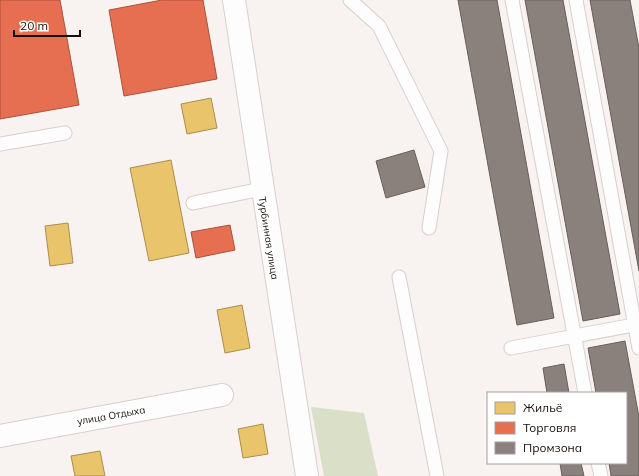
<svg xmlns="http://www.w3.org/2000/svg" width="639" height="476" viewBox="0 0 639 476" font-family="Mulish,sans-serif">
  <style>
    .green { fill: #d9e0c7 }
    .homes { fill: #e9c46a; stroke: #aa8e4e }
    .shops { fill: #e76f51; stroke: #a9523c }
    .industry { fill: #8a817c; stroke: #685f5a }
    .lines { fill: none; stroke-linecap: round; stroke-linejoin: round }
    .service-casing { stroke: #d7cfcd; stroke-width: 15 }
    .minor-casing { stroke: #d7cfcd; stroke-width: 24 }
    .service { stroke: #fefdfd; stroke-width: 13 }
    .minor { stroke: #fefdfd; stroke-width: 22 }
    .labels { text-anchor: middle; stroke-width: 4; stroke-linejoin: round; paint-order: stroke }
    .street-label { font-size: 10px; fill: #180f0b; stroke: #fff }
  </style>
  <rect width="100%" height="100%" fill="#f8f2f0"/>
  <path class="green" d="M 311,407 L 364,413 L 378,476 L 324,476 Z"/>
  <g class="homes">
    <path d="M 211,98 L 217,128 L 187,134 L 181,104 Z"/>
    <path d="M 171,160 L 189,253 L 149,261 L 130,168 Z"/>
    <path d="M 68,223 L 73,263 L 50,266 L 45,226 Z"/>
    <path d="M 242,305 L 250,348 L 225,353 L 217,310 Z"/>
    <path d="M 263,424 L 268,454 L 243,458 L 238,429 Z"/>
    <path d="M 100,451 L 105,476 L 75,476 L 71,456 Z"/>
  </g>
  <g class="shops">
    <path d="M 0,0 L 60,0 L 79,105 L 0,119 Z"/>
    <path d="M 162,0 L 203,0 L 217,79 L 124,96 L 109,10 Z"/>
    <path d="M 230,225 L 235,250 L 196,258 L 191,232 Z"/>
  </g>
  <g class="industry">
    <path d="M 458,0 L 497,0 L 554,318 L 517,325 Z"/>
    <path d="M 525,0 L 563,0 L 620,314 L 583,321 Z"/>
    <path d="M 590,0 L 630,0 L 639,48 L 639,271 Z"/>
    <path d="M 414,150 L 425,187 L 386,198 L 376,161 Z"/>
    <path d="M 625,341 L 639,417 L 639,476 L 611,476 L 609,463 L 626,463 L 626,393 L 596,393 L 588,348 Z"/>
    <path d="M 564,364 L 569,393 L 547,393 L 543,368 Z"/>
    <path d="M 560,463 L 581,463 L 584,476 L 562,476 Z"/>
  </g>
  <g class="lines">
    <defs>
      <g id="service">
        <path d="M 350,0 L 379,26 L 441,151 L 429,228"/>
        <path d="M 512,0 L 585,393"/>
        <path d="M 576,0 L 639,348"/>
        <path d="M 0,144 L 65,133"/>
        <path d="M 193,203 L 262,189"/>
        <path d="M 399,277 L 437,476"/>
        <path d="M 511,348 L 639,324"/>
        <path d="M 598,463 L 601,476"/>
      </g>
      <g id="minor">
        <path d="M 234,0 L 307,476"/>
        <path d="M 0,436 L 222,395"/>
      </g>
    </defs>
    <use href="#service" class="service-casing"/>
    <use href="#minor" class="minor-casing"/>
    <use href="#service" class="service"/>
    <use href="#minor" class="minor"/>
  </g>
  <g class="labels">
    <g class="street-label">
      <text transform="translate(269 238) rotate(81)" y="4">Турбинная улица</text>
      <text transform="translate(111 415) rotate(-10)" y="4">улица Отдыха</text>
    </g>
  </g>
  <rect x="487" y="392" width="140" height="72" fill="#ffffff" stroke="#a39f9d"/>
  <rect x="495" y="402" width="20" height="12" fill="#e9c46a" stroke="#a39f9d"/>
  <text x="523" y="412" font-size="12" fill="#180f0b">Жильё</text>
  <rect x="495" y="422" width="20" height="12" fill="#e76f51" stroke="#a39f9d"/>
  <text x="523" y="432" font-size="12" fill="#180f0b">Торговля</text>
  <rect x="495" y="442" width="20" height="12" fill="#8a817c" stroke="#a39f9d"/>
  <text x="523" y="452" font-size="12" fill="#180f0b">Промзона</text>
  <path d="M14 30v6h66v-6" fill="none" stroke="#180f0b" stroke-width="2"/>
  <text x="20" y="30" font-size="12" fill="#180f0b" stroke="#ffffff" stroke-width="3" paint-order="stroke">20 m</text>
</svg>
